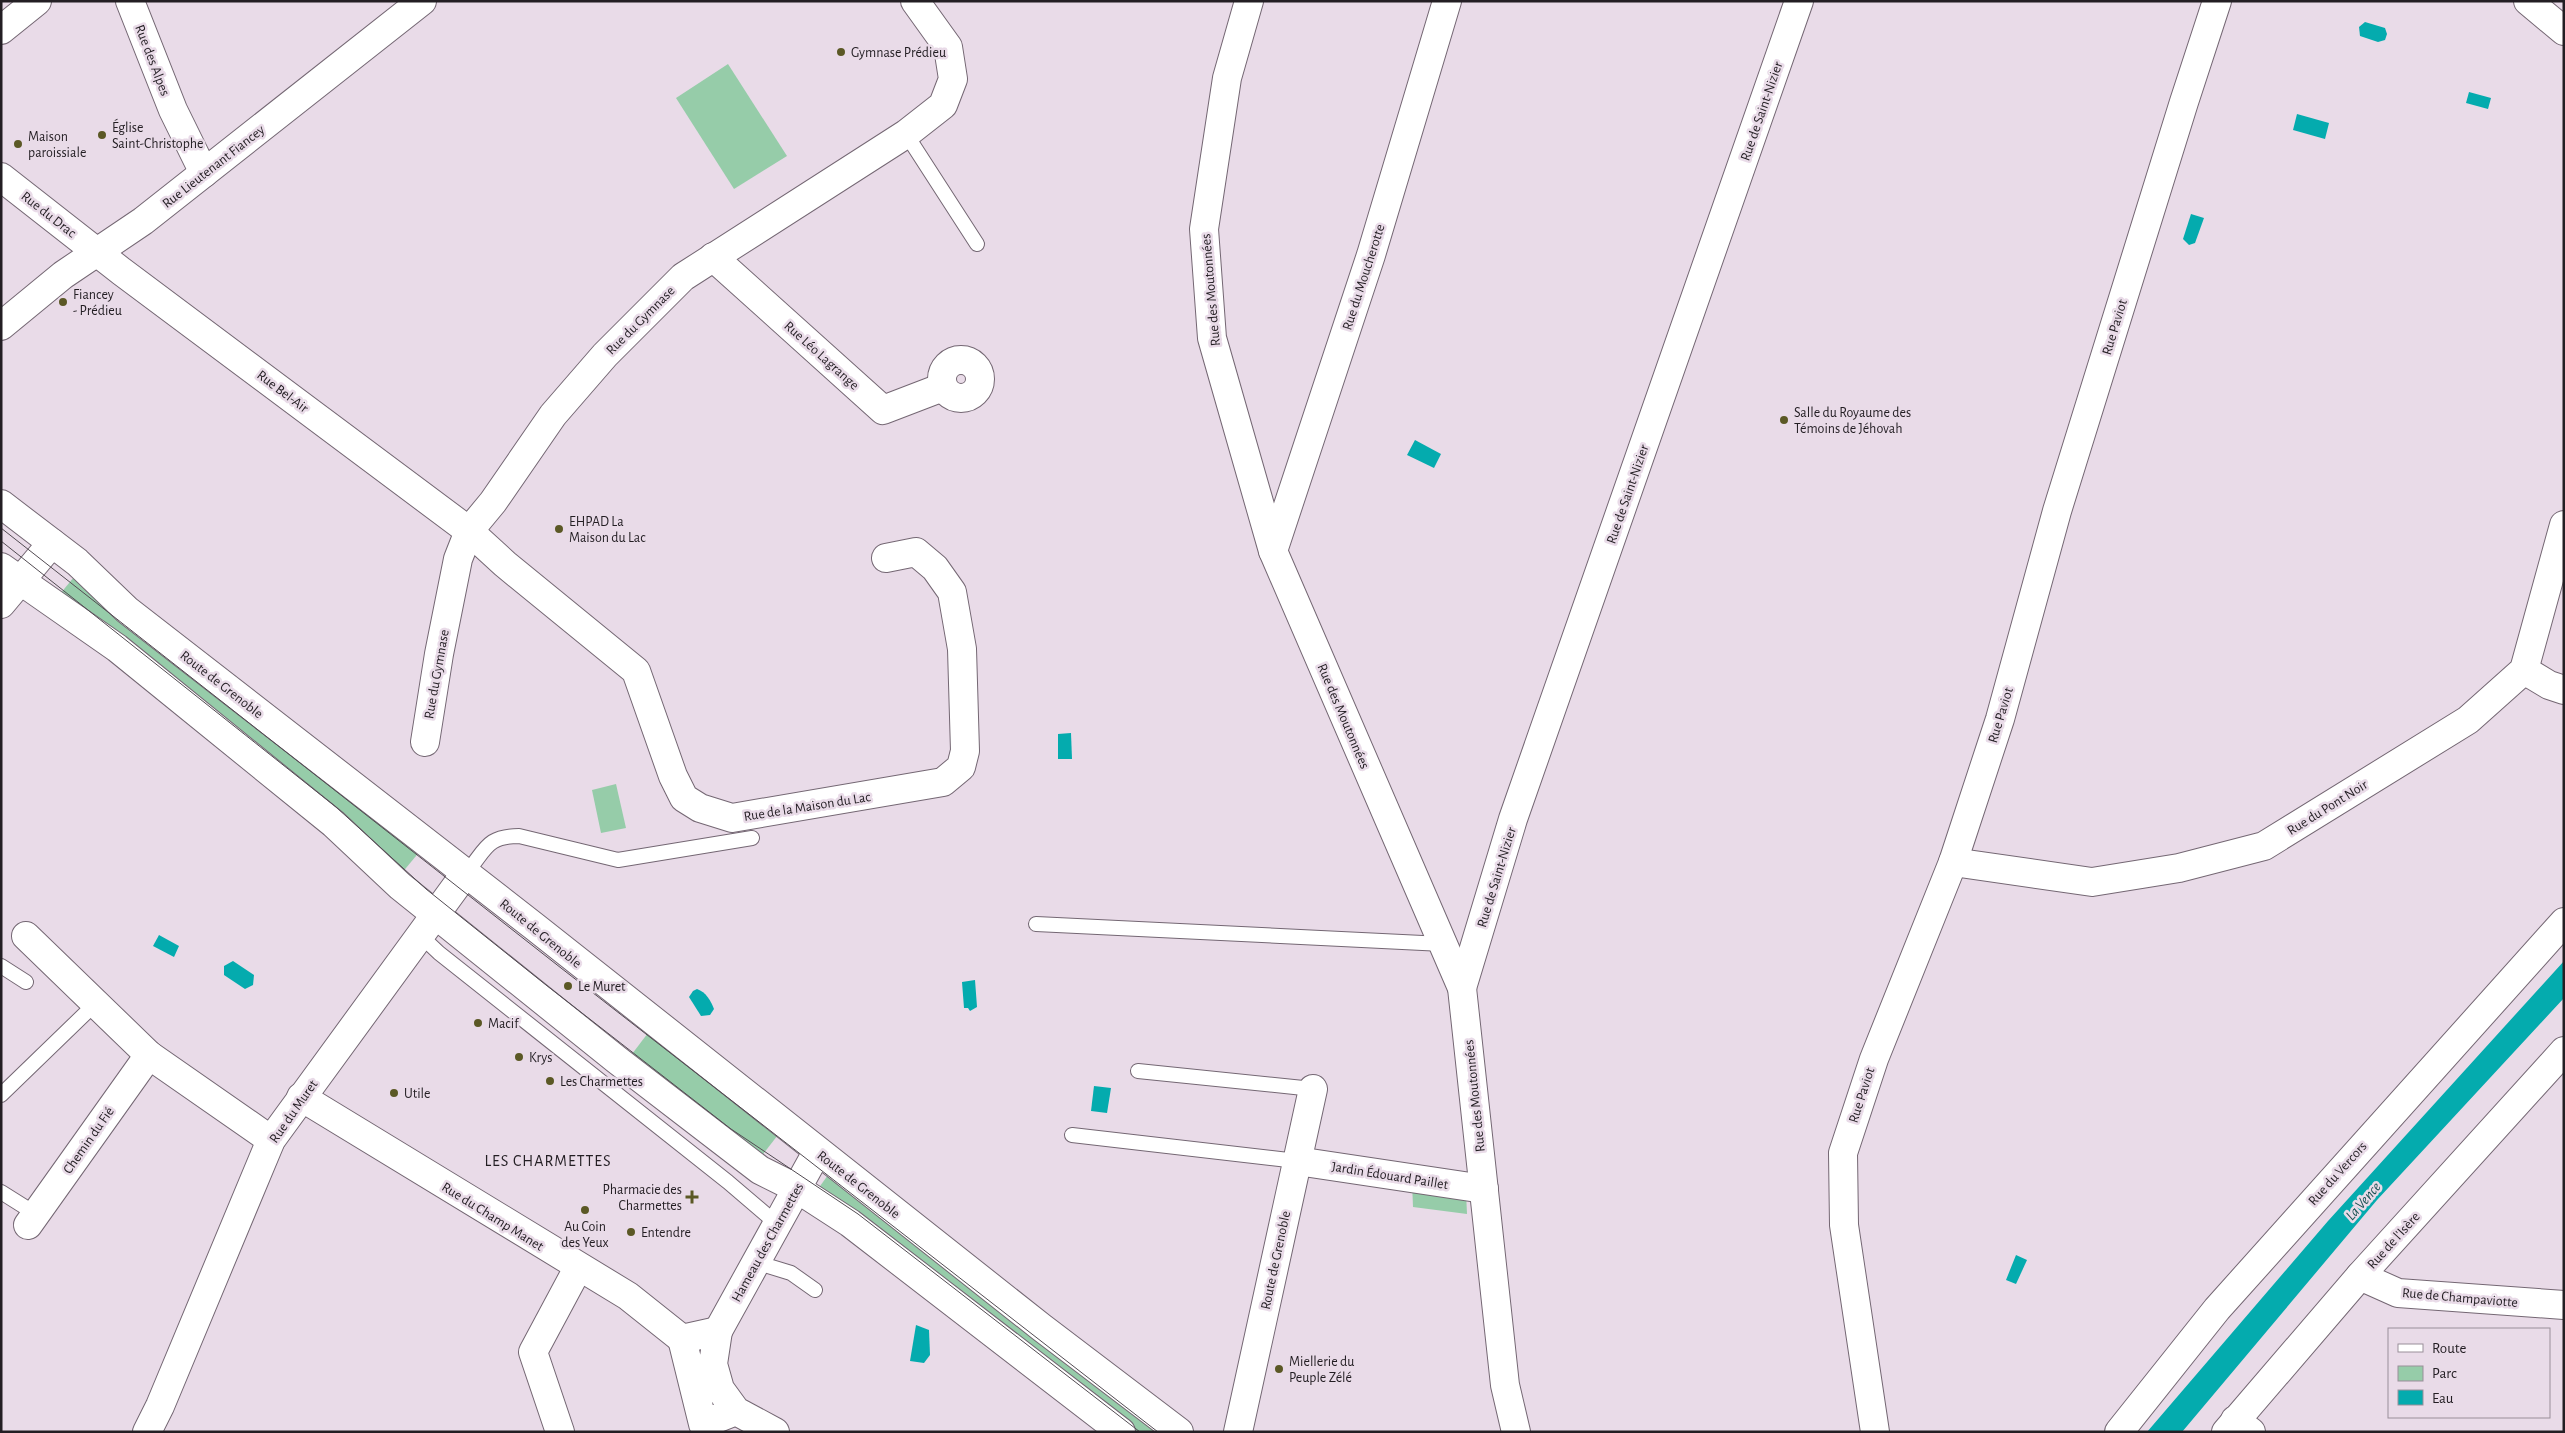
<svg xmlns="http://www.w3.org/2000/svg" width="2565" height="1433" viewBox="0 0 2565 1433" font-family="'Alegreya Sans',sans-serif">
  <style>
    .green { fill: #96cca9 }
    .water { fill: #04abae }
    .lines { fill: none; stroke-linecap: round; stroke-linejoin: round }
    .lane-casing { stroke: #746773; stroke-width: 16 }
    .street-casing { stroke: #746773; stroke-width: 30 }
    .secondary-casing { stroke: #746773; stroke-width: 30 }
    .lane { stroke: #fff; stroke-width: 14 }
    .street { stroke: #fff; stroke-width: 28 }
    .secondary { stroke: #fff; stroke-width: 28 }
    .tram { stroke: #524b52; stroke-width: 1 }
    .poi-dot { fill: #5b5825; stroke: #e9dbe8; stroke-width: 2 }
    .labels { text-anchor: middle; stroke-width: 5; stroke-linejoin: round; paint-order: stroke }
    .poi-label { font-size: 14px; fill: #231e23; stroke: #e9dbe8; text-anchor: start }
    .street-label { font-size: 14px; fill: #231e23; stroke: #e9dbe8 }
    .water-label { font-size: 15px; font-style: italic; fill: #195253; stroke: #e9dbe8 }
    .quarter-label { font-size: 16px; letter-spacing: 1px; fill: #231e23; stroke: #e9dbe8 }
  </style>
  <rect width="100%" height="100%" fill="#e9dbe8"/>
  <g class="green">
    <path d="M 728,64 L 787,156 L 734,189 L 676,98 Z"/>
    <path d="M 74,577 L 421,850 L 401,874 L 60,594 Z"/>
    <path d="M 616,784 L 626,828 L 601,833 L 592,790 Z"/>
    <path d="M 651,1029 L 781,1131 L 760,1158 L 629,1058 Z"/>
    <path d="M 828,1175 L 1166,1432 L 1132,1432 L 818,1189 Z"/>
    <path d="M 1412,1182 L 1466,1192 L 1467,1214 L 1413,1207 Z"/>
  </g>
  <g class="water">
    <path d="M 2365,22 L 2385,28 L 2387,34 L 2385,40 L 2378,42 L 2360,36 L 2359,27 Z"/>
    <path d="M 2469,92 L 2491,98 L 2488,109 L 2466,103 Z"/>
    <path d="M 2297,114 L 2329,123 L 2325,139 L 2293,130 Z"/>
    <path d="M 2191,214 L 2204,218 L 2195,243 L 2189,245 L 2183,239 Z"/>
    <path d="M 1415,440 L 1441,454 L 1434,468 L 1407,455 Z"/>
    <path d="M 1071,733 L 1072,759 L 1058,759 L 1058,734 Z"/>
    <path d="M 159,935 L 179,946 L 174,957 L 153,946 Z"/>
    <path d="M 233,961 L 254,975 L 253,985 L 245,989 L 224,975 L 224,966 Z"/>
    <path d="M 2564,961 L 2564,998 L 2377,1200 L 2182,1432 L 2147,1432 L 2328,1221 Z"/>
    <path d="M 975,980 L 977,1007 L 970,1011 L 968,1008 L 964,1008 L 962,982 Z"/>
    <path d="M 697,989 C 706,992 711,1001 714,1009 L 710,1015 L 701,1016 L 689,997 L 693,991 Z"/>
    <path d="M 1094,1086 L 1111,1088 L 1107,1113 L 1091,1111 Z"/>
    <path d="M 2016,1255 L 2027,1260 L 2016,1284 L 2006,1280 Z"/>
    <path d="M 916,1325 L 929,1330 L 930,1355 L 924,1363 L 910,1361 Z"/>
  </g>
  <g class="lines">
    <defs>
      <g id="lane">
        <path d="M 906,134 L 977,244"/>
        <path d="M 465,874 C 486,851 485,836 519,836 L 618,860 L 752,838"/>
        <path d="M 1036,924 L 1443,944"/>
        <path d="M 420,935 L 439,953 L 728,1182 L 776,1223"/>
        <path d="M 1,966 L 26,982"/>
        <path d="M 1138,1071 L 1313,1089"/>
        <path d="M 1,1095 L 95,1004"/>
        <path d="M 1072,1135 L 1297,1161"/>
        <path d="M 1,1192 L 36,1214"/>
        <path d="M 755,1262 L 791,1273 L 815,1290"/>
      </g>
      <g id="street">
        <path d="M 130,1 L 173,110 L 204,173"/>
        <path d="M 2528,1 L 2564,31"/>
        <path d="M 1,30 L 37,1"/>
        <path d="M 1,177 L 121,271 L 469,531 L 505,564 L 636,671 L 673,776 L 684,798 L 700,808 L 732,818 L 943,782 L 961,767 L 965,751 L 962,649 L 952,592 L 935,568 L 916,552 L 886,558"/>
        <path d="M 713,257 L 883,410 L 943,387"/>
        <circle cx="961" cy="379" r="19"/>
        <path d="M 1273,551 L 1371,255 L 1447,1"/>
        <path d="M 1,604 L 52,543"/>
        <path d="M 2524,670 L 2549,685 L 2564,690"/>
        <path d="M 425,742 L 439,654 L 458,559 L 469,531 L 493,502 L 553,415 L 605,355 L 683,277 L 906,134 L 943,105 L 953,79 L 948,47 L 915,1"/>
        <path d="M 1953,862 L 2092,882 L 2179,868 L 2264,846 L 2468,720 L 2524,670 L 2564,525"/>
        <path d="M 26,936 L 149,1055 L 271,1140"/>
        <path d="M 1462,988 L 1513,819 L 1799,1"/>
        <path d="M 301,1097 L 628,1296 L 682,1339"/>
        <path d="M 1297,1161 L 1484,1189"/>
        <path d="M 28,1225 L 149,1055"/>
        <path d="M 2360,1276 L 2398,1293 L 2564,1305"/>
        <path d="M 718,1331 L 817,1152"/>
        <path d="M 736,1411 L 703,1424 L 682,1339 L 718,1331 L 713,1364 L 720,1389 L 736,1411 L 775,1432"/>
        <path d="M 2235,1420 L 2251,1432"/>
        <path d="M 560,1432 L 533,1352 L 578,1268"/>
        <path d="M 1238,1432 L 1313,1089"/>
        <path d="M 1875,1432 L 1844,1225 L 1843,1153 L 1874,1059 L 1953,862 L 2000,719 L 2057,511 L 2184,102 L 2217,1"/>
        <path d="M 2119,1432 L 2217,1309 L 2564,922"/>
      </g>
      <g id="secondary">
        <path d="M 1249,1 L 1227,78 L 1204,229 L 1212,338 L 1273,551 L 1462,988 L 1505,1385 L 1516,1432"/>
        <path d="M 1,326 L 63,275 L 143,221 L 422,1"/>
        <path d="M 1,504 L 77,562 L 127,610 L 535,927 L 1041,1327 L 1179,1432"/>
        <path d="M 1,567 L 117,648 L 334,824 L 400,886 L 617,1060 L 760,1170 L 796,1188 L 850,1223 L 1121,1432"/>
        <path d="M 147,1432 L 160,1406 L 271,1140 L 465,874"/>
        <path d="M 2226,1432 L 2360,1276 L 2564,1051"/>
      </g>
    </defs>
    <use href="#lane" class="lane-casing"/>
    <use href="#street" class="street-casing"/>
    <use href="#secondary" class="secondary-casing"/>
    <use href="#lane" class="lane"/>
    <use href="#street" class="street"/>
    <use href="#secondary" class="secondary"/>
    <g class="tram">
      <path d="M 1,528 L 561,968 L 1158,1432"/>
      <path d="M 1,541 L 336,807 L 426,889 L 546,985 L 731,1129 L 858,1214 L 1140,1432"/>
    </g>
  </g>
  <g class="poi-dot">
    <circle cx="841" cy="52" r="5"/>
    <circle cx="102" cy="135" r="5"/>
    <circle cx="18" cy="144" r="5"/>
    <circle cx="63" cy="302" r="5"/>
    <circle cx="1784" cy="420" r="5"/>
    <circle cx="559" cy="529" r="5"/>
    <circle cx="568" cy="986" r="5"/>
    <circle cx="478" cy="1023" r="5"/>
    <circle cx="519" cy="1057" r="5"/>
    <circle cx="550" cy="1081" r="5"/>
    <circle cx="394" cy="1093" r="5"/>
    <path d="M689.5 1189.5h5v5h5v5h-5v5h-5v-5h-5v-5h5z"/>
    <circle cx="585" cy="1210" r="5"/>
    <circle cx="631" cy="1232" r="5"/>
    <circle cx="1279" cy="1369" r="5"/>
  </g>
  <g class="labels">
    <g class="poi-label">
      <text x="851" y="57">Gymnase Prédieu</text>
      <text x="112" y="132">Église<tspan x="112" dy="16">Saint-Christophe</tspan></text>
      <text x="28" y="141">Maison<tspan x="28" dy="16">paroissiale</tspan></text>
      <text x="73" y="299">Fiancey<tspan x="73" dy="16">- Prédieu</tspan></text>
      <text x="1794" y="417">Salle du Royaume des<tspan x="1794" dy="16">Témoins de Jéhovah</tspan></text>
      <text x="569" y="526">EHPAD La<tspan x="569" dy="16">Maison du Lac</tspan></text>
      <text x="578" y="991">Le Muret</text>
      <text x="488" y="1028">Macif</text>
      <text x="529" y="1062">Krys</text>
      <text x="560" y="1086">Les Charmettes</text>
      <text x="404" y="1098">Utile</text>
      <text x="682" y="1194" text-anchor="end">Pharmacie des<tspan x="682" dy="16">Charmettes</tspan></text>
      <text x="585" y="1231" text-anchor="middle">Au Coin<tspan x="585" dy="16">des Yeux</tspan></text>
      <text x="641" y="1237">Entendre</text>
      <text x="1289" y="1366">Miellerie du<tspan x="1289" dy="16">Peuple Zélé</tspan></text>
    </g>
    <g class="street-label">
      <text transform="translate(153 60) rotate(69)" y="5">Rue des Alpes</text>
      <text transform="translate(1761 111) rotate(-71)" y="5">Rue de Saint-Nizier</text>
      <text transform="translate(213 166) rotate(-38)" y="5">Rue Lieutenant Fiancey</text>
      <text transform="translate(49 214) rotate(38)" y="5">Rue du Drac</text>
      <text transform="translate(1363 277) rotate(-72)" y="5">Rue du Moucherotte</text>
      <text transform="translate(1210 290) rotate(-95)" y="5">Rue des Moutonnées</text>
      <text transform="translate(640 320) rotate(-45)" y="5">Rue du Gymnase</text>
      <text transform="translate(2114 327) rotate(-73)" y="5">Rue Paviot</text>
      <text transform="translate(822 355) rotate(42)" y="5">Rue Léo Lagrange</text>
      <text transform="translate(283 391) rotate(37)" y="5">Rue Bel-Air</text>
      <text transform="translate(1627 494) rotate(-71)" y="5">Rue de Saint-Nizier</text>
      <text transform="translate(436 674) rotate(-80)" y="5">Rue du Gymnase</text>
      <text transform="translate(222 684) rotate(38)" y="5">Route de Grenoble</text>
      <text transform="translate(2000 715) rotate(-73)" y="5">Rue Paviot</text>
      <text transform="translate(1344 716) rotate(67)" y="5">Rue des Moutonnées</text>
      <text transform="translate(807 806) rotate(-9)" y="5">Rue de la Maison du Lac</text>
      <text transform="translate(2327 807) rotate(-32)" y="5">Rue du Pont Noir</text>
      <text transform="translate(1496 877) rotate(-73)" y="5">Rue de Saint-Nizier</text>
      <text transform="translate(541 933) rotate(39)" y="5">Route de Grenoble</text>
      <text transform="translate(1861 1095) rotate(-72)" y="5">Rue Paviot</text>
      <text transform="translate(1474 1096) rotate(-96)" y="5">Rue des Moutonnées</text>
      <text transform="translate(293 1111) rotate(-55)" y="5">Rue du Muret</text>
      <text transform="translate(88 1140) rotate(-55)" y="5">Chemin du Fié</text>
      <text transform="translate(2337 1173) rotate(-48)" y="5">Rue du Vercors</text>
      <text transform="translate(1390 1175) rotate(9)" y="5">Jardin Édouard Paillet</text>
      <text transform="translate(859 1184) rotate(38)" y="5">Route de Grenoble</text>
      <text transform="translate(493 1216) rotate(32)" y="5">Rue du Champ Manet</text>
      <text transform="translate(2393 1240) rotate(-48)" y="5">Rue de l'Isère</text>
      <text transform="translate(767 1242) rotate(-61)" y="5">Hameau des Charmettes</text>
      <text transform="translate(1275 1260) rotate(-78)" y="5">Route de Grenoble</text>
      <text transform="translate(2460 1297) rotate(5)" y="5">Rue de Champaviotte</text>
    </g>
    <g class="water-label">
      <text transform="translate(2363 1201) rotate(-49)" y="5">La Vence</text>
    </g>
    <g class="quarter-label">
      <text x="548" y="1166">LES CHARMETTES</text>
    </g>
  </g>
  <rect width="2565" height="1433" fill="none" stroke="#231e23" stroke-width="5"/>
  <rect x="2388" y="1328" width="162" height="90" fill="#e9dbe8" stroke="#9a8f99"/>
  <rect x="2398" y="1344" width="25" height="8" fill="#ffffff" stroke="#9a8f99"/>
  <text x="2432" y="1353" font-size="15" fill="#231e23">Route</text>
  <rect x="2398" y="1366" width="25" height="15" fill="#96cca9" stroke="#9a8f99"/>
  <text x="2432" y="1378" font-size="15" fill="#231e23">Parc</text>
  <rect x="2398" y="1390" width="25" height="15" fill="#04abae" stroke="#9a8f99"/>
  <text x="2432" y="1403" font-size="15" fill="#231e23">Eau</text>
</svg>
